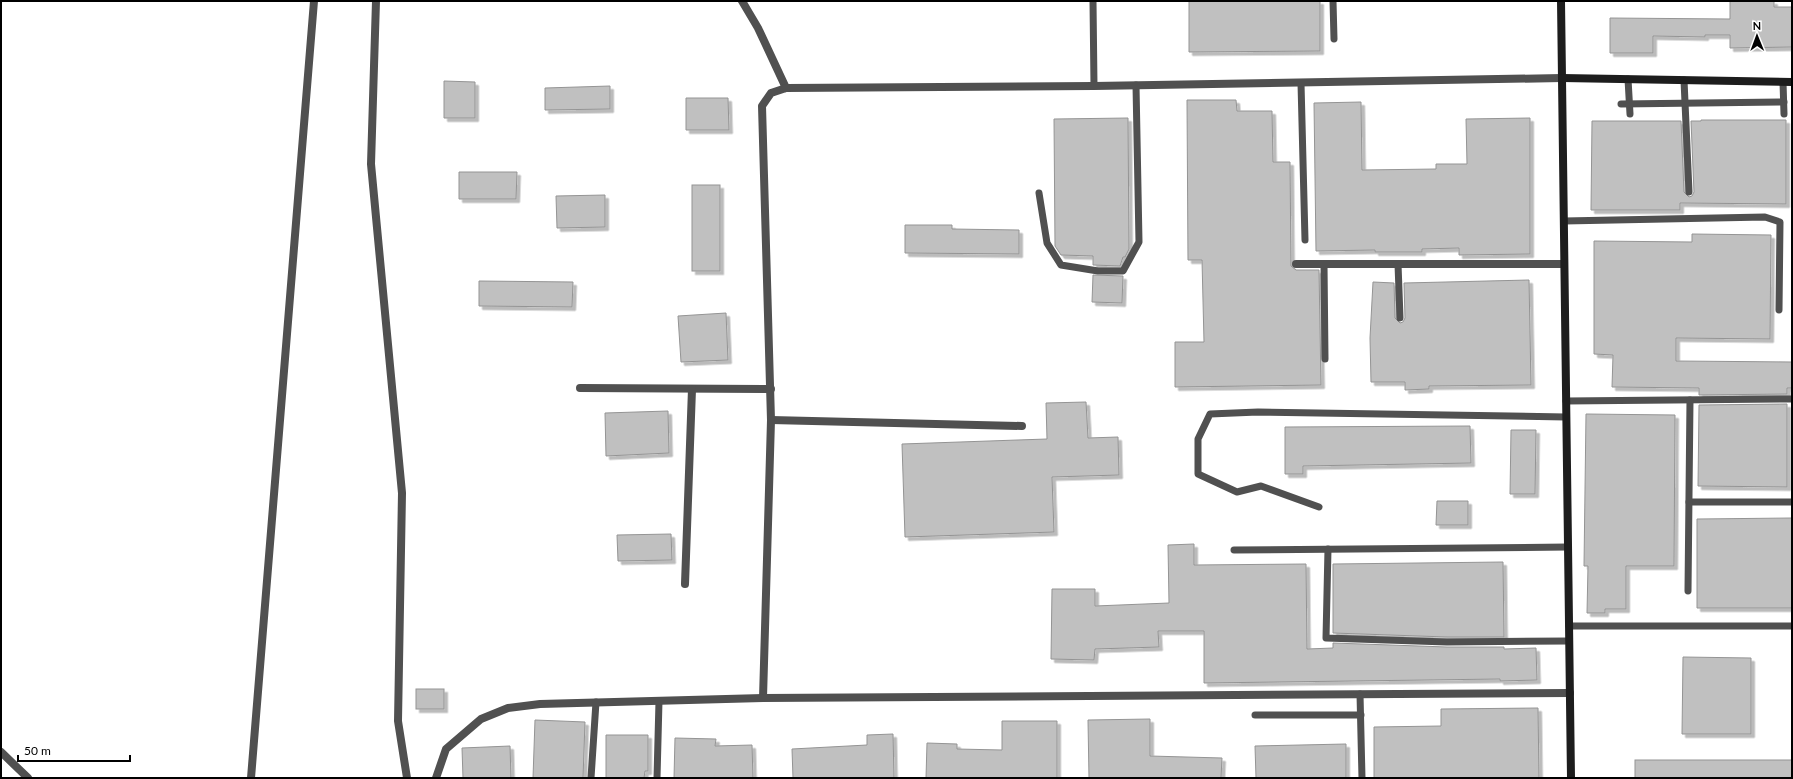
<svg xmlns="http://www.w3.org/2000/svg" width="1793" height="779" viewBox="0 0 1793 779" font-family="Lato,sans-serif">
  <style>
    .building { fill: #c0c0c0; stroke: #949494; filter: url(#shadow) }
    .lines { fill: none; stroke-linecap: round; stroke-linejoin: round }
    .lane { stroke: #505050; stroke-width: 7 }
    .street { stroke: #505050; stroke-width: 8 }
    .secondary { stroke: #1d1d1d; stroke-width: 8 }
  </style>
  <defs>
    <filter id="shadow"><feDropShadow dx="3.5" dy="3.5" stdDeviation="0" flood-color="#0004"/></filter>
  </defs>
  <rect width="100%" height="100%" fill="#fff"/>
  <g class="building">
    <path d="M 1189,1 L 1320,1 L 1320,51 L 1189,52 Z"/>
    <path d="M 1730,1 L 1774,1 L 1774,7 L 1792,7 L 1792,47 L 1730,48 L 1730,35 L 1705,35 L 1705,37 L 1653,36 L 1653,53 L 1610,53 L 1610,18 L 1730,19 Z"/>
    <path d="M 444,81 L 475,82 L 475,118 L 444,118 Z"/>
    <path d="M 610,86 L 610,109 L 545,110 L 545,88 Z"/>
    <path d="M 686,98 L 728,98 L 729,130 L 686,130 Z"/>
    <path d="M 1187,100 L 1236,100 L 1237,111 L 1272,111 L 1273,162 L 1290,162 L 1291,266 L 1296,270 L 1319,270 L 1321,385 L 1175,387 L 1175,342 L 1204,342 L 1202,260 L 1188,260 Z"/>
    <path d="M 1361,102 L 1362,170 L 1436,169 L 1436,164 L 1467,164 L 1466,119 L 1530,118 L 1530,254 L 1459,255 L 1459,248 L 1422,249 L 1422,252 L 1375,252 L 1375,250 L 1316,251 L 1314,103 Z"/>
    <path d="M 1128,118 L 1129,249 L 1125,257 L 1123,257 L 1120,266 L 1093,265 L 1093,256 L 1061,255 L 1055,246 L 1054,119 Z"/>
    <path d="M 1701,120 L 1786,120 L 1786,204 L 1680,203 L 1680,210 L 1591,210 L 1592,121 L 1681,121 L 1684,192 L 1689,197 L 1692,196 L 1694,192 L 1691,121 L 1701,121 Z"/>
    <path d="M 459,172 L 517,172 L 516,199 L 459,199 Z"/>
    <rect x="692" y="185" width="28" height="86"/>
    <path d="M 605,195 L 605,227 L 557,228 L 556,196 Z"/>
    <path d="M 905,225 L 952,225 L 952,229 L 1019,230 L 1019,254 L 905,253 Z"/>
    <path d="M 1692,234 L 1771,235 L 1770,339 L 1676,338 L 1676,361 L 1792,362 L 1792,388 L 1787,388 L 1787,394 L 1699,395 L 1699,388 L 1612,387 L 1613,355 L 1594,354 L 1594,241 L 1692,242 Z"/>
    <path d="M 1093,275 L 1123,276 L 1122,303 L 1092,302 Z"/>
    <path d="M 1529,280 L 1531,385 L 1429,386 L 1429,389 L 1405,390 L 1405,382 L 1371,382 L 1370,338 L 1373,282 L 1394,283 L 1395,318 L 1400,323 L 1403,322 L 1405,318 L 1404,283 Z"/>
    <path d="M 479,281 L 573,282 L 572,307 L 479,306 Z"/>
    <path d="M 726,313 L 728,360 L 681,362 L 678,316 Z"/>
    <path d="M 1086,402 L 1088,438 L 1118,437 L 1119,475 L 1052,477 L 1054,532 L 905,537 L 902,444 L 1047,439 L 1046,403 Z"/>
    <path d="M 1787,404 L 1787,487 L 1698,486 L 1699,405 Z"/>
    <path d="M 668,411 L 669,453 L 606,456 L 605,413 Z"/>
    <path d="M 1586,414 L 1675,415 L 1674,566 L 1626,566 L 1626,609 L 1605,609 L 1605,613 L 1587,613 L 1588,566 L 1584,566 Z"/>
    <path d="M 1470,426 L 1471,463 L 1303,466 L 1303,474 L 1285,474 L 1285,427 Z"/>
    <path d="M 1511,430 L 1536,430 L 1535,494 L 1510,494 Z"/>
    <path d="M 1437,501 L 1468,501 L 1468,525 L 1436,525 Z"/>
    <path d="M 1792,518 L 1792,608 L 1697,608 L 1697,519 Z"/>
    <path d="M 671,534 L 672,560 L 618,561 L 617,535 Z"/>
    <path d="M 1194,544 L 1194,565 L 1306,564 L 1307,649 L 1333,648 L 1333,643 L 1447,647 L 1504,647 L 1504,649 L 1536,648 L 1537,680 L 1500,681 L 1500,679 L 1204,683 L 1204,631 L 1158,631 L 1159,647 L 1095,649 L 1094,660 L 1051,659 L 1052,589 L 1095,589 L 1095,606 L 1169,603 L 1168,545 Z"/>
    <path d="M 1503,562 L 1504,637 L 1447,637 L 1333,633 L 1333,564 Z"/>
    <path d="M 1683,657 L 1751,658 L 1751,734 L 1682,734 Z"/>
    <rect x="416" y="689" width="28" height="20"/>
    <path d="M 1538,708 L 1539,778 L 1374,778 L 1374,727 L 1441,726 L 1441,709 Z"/>
    <path d="M 1150,719 L 1150,756 L 1222,758 L 1221,778 L 1089,778 L 1088,720 Z"/>
    <path d="M 535,720 L 585,722 L 583,778 L 533,778 Z"/>
    <path d="M 1002,721 L 1057,721 L 1057,778 L 926,778 L 927,743 L 957,744 L 957,749 L 1002,750 Z"/>
    <path d="M 893,734 L 894,778 L 793,778 L 792,749 L 867,745 L 867,735 Z"/>
    <path d="M 606,735 L 648,735 L 648,771 L 645,771 L 644,778 L 606,778 Z"/>
    <path d="M 675,738 L 716,739 L 715,746 L 752,745 L 753,778 L 674,778 Z"/>
    <path d="M 1346,744 L 1346,778 L 1256,778 L 1255,746 Z"/>
    <path d="M 510,746 L 511,778 L 463,778 L 462,748 Z"/>
    <rect x="1635" y="760" width="157" height="18"/>
  </g>
  <g class="lines">
    <g class="lane">
      <path d="M 1093,1 L 1094,86"/>
      <path d="M 1333,1 L 1334,39"/>
      <path d="M 1628,79 L 1630,114"/>
      <path d="M 1684,80 L 1689,192"/>
      <path d="M 1783,82 L 1784,114"/>
      <path d="M 1301,83 L 1305,240"/>
      <path d="M 1621,104 L 1784,102"/>
      <path d="M 1039,193 L 1047,243 L 1061,265 L 1098,271 L 1123,271 L 1139,242 L 1136,85"/>
      <path d="M 1564,221 L 1765,217 L 1780,222 L 1779,310"/>
      <path d="M 1324,264 L 1325,359"/>
      <path d="M 1398,264 L 1400,318"/>
      <path d="M 1566,401 L 1792,399"/>
      <path d="M 1689,502 L 1792,502"/>
      <path d="M 1319,507 L 1261,486 L 1237,492 L 1198,474 L 1198,439 L 1210,414 L 1258,412 L 1566,417"/>
      <path d="M 1328,549 L 1326,638 L 1447,642 L 1569,641"/>
      <path d="M 1234,550 L 1568,547"/>
      <path d="M 1688,591 L 1690,400"/>
      <path d="M 1569,626 L 1792,626"/>
      <path d="M 1360,694 L 1362,778"/>
      <path d="M 1255,715 L 1361,715"/>
      <path d="M 591,778 L 596,702"/>
      <path d="M 657,778 L 659,701"/>
    </g>
    <g class="street">
      <path d="M 376,1 L 371,164 L 402,493 L 398,721 L 407,778"/>
      <path d="M 742,1 L 758,28 L 786,88"/>
      <path d="M 1296,264 L 1564,264"/>
      <path d="M 580,388 L 771,389"/>
      <path d="M 771,420 L 1022,426"/>
      <path d="M 685,584 L 692,389"/>
      <path d="M 763,698 L 771,420 L 762,106 L 771,93 L 786,88 L 1094,86 L 1562,78"/>
      <path d="M 1,752 L 28,778"/>
      <path d="M 251,778 L 314,1"/>
      <path d="M 436,778 L 446,749 L 481,719 L 508,708 L 540,704 L 763,698 L 1570,693"/>
    </g>
    <g class="secondary">
      <path d="M 1561,1 L 1571,778"/>
      <path d="M 1562,78 L 1792,82"/>
    </g>
  </g>
  <rect width="1793" height="779" fill="none" stroke="#000000" stroke-width="4"/>
  <g transform="translate(1757 36) rotate(359)" stroke="#ffffff" stroke-width="3" paint-order="stroke">
  <path d="M0-3L7 15L0 10L-7 15Z" fill="#000000"/>
  <text y="-6" font-size="11" font-weight="bold" text-anchor="middle" fill="#000000">N</text>
  </g>
  <path d="M18 755v6h112v-6" fill="none" stroke="#000000" stroke-width="2"/>
  <text x="24" y="755" font-size="12" fill="#000000" stroke="#ffffff" stroke-width="3" paint-order="stroke">50 m</text>
</svg>
